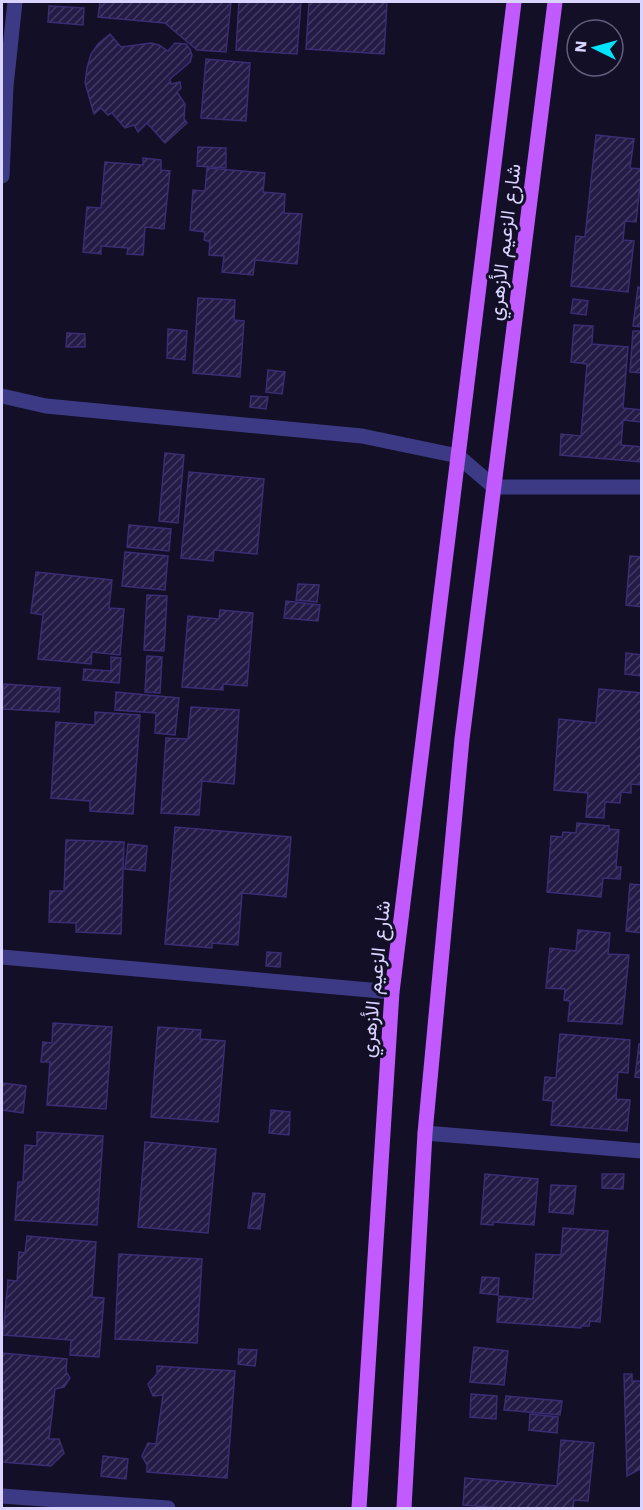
<svg xmlns="http://www.w3.org/2000/svg" width="643" height="1510" viewBox="0 0 643 1510" font-family="'Work Sans',Vazirmatn,sans-serif">
  <style>
    .building { fill: url(#building-hatch); stroke: #3b2d73; stroke-width: 1.5 }
    .lines { fill: none; stroke-linecap: round; stroke-linejoin: round }
    .minor { stroke: #3d3a85; stroke-width: 15 }
    .major { stroke: #c25bff; stroke-width: 15 }
    .labels { text-anchor: middle; stroke-width: 6; stroke-linejoin: round; paint-order: stroke }
    .street-label { font-size: 20px; fill: #d9d4ff; stroke: #130f26 }
  </style>
  <defs>
    <pattern id="building-hatch" width="6" height="6" patternUnits="userSpaceOnUse" patternTransform="scale(1.5)"><rect width="6" height="6" fill="#241b47"/><path d="M-1 1l2-2M0 6l6-6M5 7l2-2" fill="none" stroke="#433b63"/></pattern>
  </defs>
  <rect width="100%" height="100%" fill="#130f26"/>
  <g class="building">
    <path d="M 100,2 L 231,2 L 226,52 L 197,50 L 165,23 L 98,17 Z"/>
    <path d="M 239,2 L 301,2 L 297,54 L 236,50 Z"/>
    <path d="M 309,2 L 387,2 L 384,54 L 306,49 Z"/>
    <path d="M 49,6 L 84,8 L 83,25 L 48,22 Z"/>
    <path d="M 110,34 L 121,47 L 151,43 L 159,45 L 168,51 L 175,43 L 186,44 L 190,49 L 192,55 L 190,62 L 170,79 L 171,84 L 180,82 L 181,88 L 177,92 L 185,104 L 184,119 L 187,123 L 165,143 L 147,123 L 138,132 L 134,125 L 125,128 L 112,113 L 108,115 L 101,108 L 94,114 L 85,83 L 87,68 L 91,54 L 98,44 Z"/>
    <path d="M 206,59 L 250,63 L 246,121 L 201,118 Z"/>
    <path d="M 596,135 L 634,139 L 630,168 L 642,169 L 636,222 L 625,221 L 623,240 L 634,241 L 628,292 L 571,286 L 576,236 L 585,237 Z"/>
    <path d="M 198,147 L 226,148 L 226,168 L 197,166 Z"/>
    <path d="M 143,158 L 161,160 L 161,170 L 170,171 L 164,229 L 145,227 L 143,255 L 127,254 L 128,248 L 101,246 L 101,254 L 83,252 L 87,207 L 101,208 L 105,162 L 143,165 Z"/>
    <path d="M 207,168 L 265,173 L 263,192 L 285,194 L 284,213 L 302,214 L 297,264 L 255,260 L 253,275 L 222,272 L 224,256 L 209,255 L 210,242 L 204,240 L 205,232 L 190,230 L 193,190 L 205,191 Z"/>
    <path d="M 638,287 L 642,288 L 642,327 L 633,326 Z"/>
    <path d="M 198,298 L 235,300 L 234,320 L 244,321 L 240,377 L 193,373 Z"/>
    <path d="M 573,299 L 588,301 L 586,315 L 571,313 Z"/>
    <path d="M 574,325 L 593,326 L 592,344 L 628,347 L 623,408 L 642,410 L 642,422 L 623,420 L 621,445 L 642,447 L 642,462 L 560,455 L 561,434 L 581,436 L 587,364 L 571,362 Z"/>
    <path d="M 168,329 L 187,331 L 185,360 L 167,358 Z"/>
    <path d="M 633,331 L 642,331 L 642,373 L 630,372 Z"/>
    <path d="M 67,333 L 85,334 L 85,347 L 66,347 Z"/>
    <path d="M 268,370 L 285,372 L 282,394 L 266,392 Z"/>
    <path d="M 251,396 L 268,397 L 266,409 L 250,407 Z"/>
    <path d="M 165,453 L 184,455 L 178,523 L 159,521 Z"/>
    <path d="M 189,472 L 264,479 L 257,554 L 214,550 L 213,561 L 181,558 Z"/>
    <path d="M 129,525 L 171,529 L 169,551 L 127,547 Z"/>
    <path d="M 125,552 L 168,556 L 165,590 L 122,586 Z"/>
    <path d="M 630,556 L 642,557 L 642,607 L 626,605 Z"/>
    <path d="M 36,572 L 112,580 L 109,608 L 124,609 L 120,655 L 92,652 L 91,664 L 38,659 L 43,615 L 31,613 Z"/>
    <path d="M 298,584 L 319,585 L 317,602 L 296,600 Z"/>
    <path d="M 147,595 L 167,596 L 164,651 L 144,650 Z"/>
    <path d="M 286,601 L 320,605 L 318,621 L 284,618 Z"/>
    <path d="M 220,610 L 253,613 L 247,686 L 223,684 L 223,690 L 182,687 L 188,616 L 219,619 Z"/>
    <path d="M 626,653 L 642,655 L 642,676 L 625,674 Z"/>
    <path d="M 147,656 L 162,657 L 160,693 L 145,692 Z"/>
    <path d="M 111,657 L 121,658 L 119,683 L 83,680 L 84,669 L 111,671 Z"/>
    <path d="M 4,684 L 60,688 L 59,712 L 2,709 Z"/>
    <path d="M 599,689 L 642,693 L 642,785 L 631,784 L 631,793 L 621,792 L 620,803 L 605,802 L 604,818 L 586,817 L 588,793 L 554,790 L 559,719 L 596,723 Z"/>
    <path d="M 116,692 L 179,698 L 175,735 L 155,733 L 156,713 L 115,710 Z"/>
    <path d="M 191,707 L 239,710 L 234,784 L 202,781 L 199,815 L 161,813 L 166,738 L 188,739 Z"/>
    <path d="M 95,712 L 140,715 L 133,814 L 90,811 L 90,801 L 51,798 L 56,722 L 95,725 Z"/>
    <path d="M 577,823 L 609,826 L 609,829 L 619,830 L 616,867 L 621,867 L 620,879 L 603,878 L 601,897 L 547,892 L 551,836 L 562,837 L 563,832 L 576,833 Z"/>
    <path d="M 175,827 L 291,837 L 286,897 L 242,893 L 238,945 L 212,943 L 212,948 L 165,944 Z"/>
    <path d="M 66,840 L 124,842 L 121,934 L 76,932 L 76,923 L 49,922 L 50,891 L 64,891 Z"/>
    <path d="M 128,844 L 147,846 L 145,871 L 125,869 Z"/>
    <path d="M 630,884 L 642,885 L 642,933 L 626,931 Z"/>
    <path d="M 578,930 L 610,933 L 608,954 L 629,955 L 622,1024 L 568,1021 L 570,1001 L 564,1000 L 565,989 L 546,988 L 550,948 L 576,951 Z"/>
    <path d="M 267,952 L 281,953 L 280,967 L 266,966 Z"/>
    <path d="M 53,1023 L 112,1027 L 106,1109 L 47,1105 L 50,1062 L 41,1062 L 43,1042 L 52,1043 Z"/>
    <path d="M 158,1027 L 201,1030 L 200,1039 L 225,1041 L 218,1122 L 151,1117 Z"/>
    <path d="M 560,1034 L 630,1040 L 628,1073 L 618,1072 L 616,1099 L 630,1100 L 627,1131 L 551,1125 L 553,1101 L 543,1100 L 545,1077 L 556,1078 Z"/>
    <path d="M 639,1044 L 642,1044 L 642,1078 L 635,1077 Z"/>
    <path d="M 2,1083 L 26,1086 L 23,1113 L 2,1110 Z"/>
    <path d="M 271,1110 L 290,1112 L 289,1135 L 269,1133 Z"/>
    <path d="M 37,1132 L 103,1136 L 97,1225 L 15,1220 L 18,1182 L 23,1182 L 25,1145 L 37,1146 Z"/>
    <path d="M 145,1142 L 216,1149 L 208,1233 L 138,1227 Z"/>
    <path d="M 485,1174 L 538,1179 L 534,1225 L 493,1222 L 493,1225 L 481,1224 Z"/>
    <path d="M 602,1174 L 624,1174 L 623,1189 L 602,1188 Z"/>
    <path d="M 551,1185 L 576,1186 L 573,1214 L 549,1212 Z"/>
    <path d="M 253,1193 L 265,1194 L 260,1229 L 248,1228 Z"/>
    <path d="M 563,1228 L 608,1231 L 600,1322 L 590,1321 L 589,1326 L 581,1326 L 581,1328 L 497,1322 L 499,1296 L 533,1299 L 536,1254 L 561,1255 Z"/>
    <path d="M 27,1236 L 96,1242 L 92,1297 L 104,1298 L 99,1357 L 70,1355 L 71,1340 L 3,1335 L 8,1280 L 17,1281 L 19,1252 L 25,1253 Z"/>
    <path d="M 119,1254 L 202,1259 L 197,1343 L 115,1339 Z"/>
    <path d="M 482,1277 L 499,1278 L 498,1295 L 480,1293 Z"/>
    <path d="M 474,1347 L 508,1351 L 504,1385 L 470,1382 Z"/>
    <path d="M 239,1349 L 257,1350 L 255,1366 L 238,1364 Z"/>
    <path d="M 2,1353 L 67,1359 L 66,1371 L 70,1378 L 64,1387 L 55,1389 L 49,1439 L 59,1439 L 64,1453 L 51,1466 L 2,1462 Z"/>
    <path d="M 157,1366 L 235,1371 L 227,1478 L 147,1472 L 147,1465 L 142,1456 L 148,1443 L 156,1444 L 163,1395 L 153,1396 L 148,1384 L 157,1374 Z"/>
    <path d="M 624,1374 L 632,1374 L 632,1381 L 642,1381 L 642,1468 L 627,1476 Z"/>
    <path d="M 471,1394 L 497,1396 L 496,1419 L 470,1417 Z"/>
    <path d="M 506,1396 L 562,1401 L 560,1415 L 504,1410 Z"/>
    <path d="M 530,1414 L 558,1417 L 557,1433 L 529,1430 Z"/>
    <path d="M 561,1440 L 594,1443 L 588,1501 L 574,1500 L 573,1508 L 502,1508 L 463,1505 L 465,1478 L 557,1486 Z"/>
    <path d="M 103,1456 L 128,1459 L 126,1479 L 101,1476 Z"/>
  </g>
  <g class="lines">
    <g class="minor">
      <path d="M 2,176 L 6,86 L 15,2"/>
      <path d="M 2,396 L 46,406 L 362,436 L 458,456 L 494,487 L 642,487"/>
      <path d="M 2,957 L 392,992"/>
      <path d="M 425,1133 L 642,1151"/>
      <path d="M 2,1496 L 168,1508"/>
    </g>
    <g class="major">
      <path d="M 359,1508 L 392,992 L 514,2"/>
      <path d="M 404,1508 L 425,1133 L 462,739 L 555,2"/>
    </g>
  </g>
  <g class="labels">
    <g class="street-label">
      <text transform="translate(504 242) rotate(-83)" y="7">شارع الزعيم الأزهري</text>
      <text transform="translate(375 979) rotate(-84)" y="7">شارع الزعيم الأزهري</text>
    </g>
  </g>
  <rect width="643" height="1510" fill="none" stroke="#d9d4ff" stroke-width="6"/>
  <g transform="translate(595 48) rotate(275)"><circle r="28" fill="#130f26" stroke="#625e7d" stroke-width="1.5"/>
  <path d="M0-4.5L10 22L0 15L-10 22Z" fill="#00e5ff"/>
  <text y="-9" font-size="16" font-weight="bold" text-anchor="middle" fill="#d9d4ff">N</text>
  </g>
</svg>
